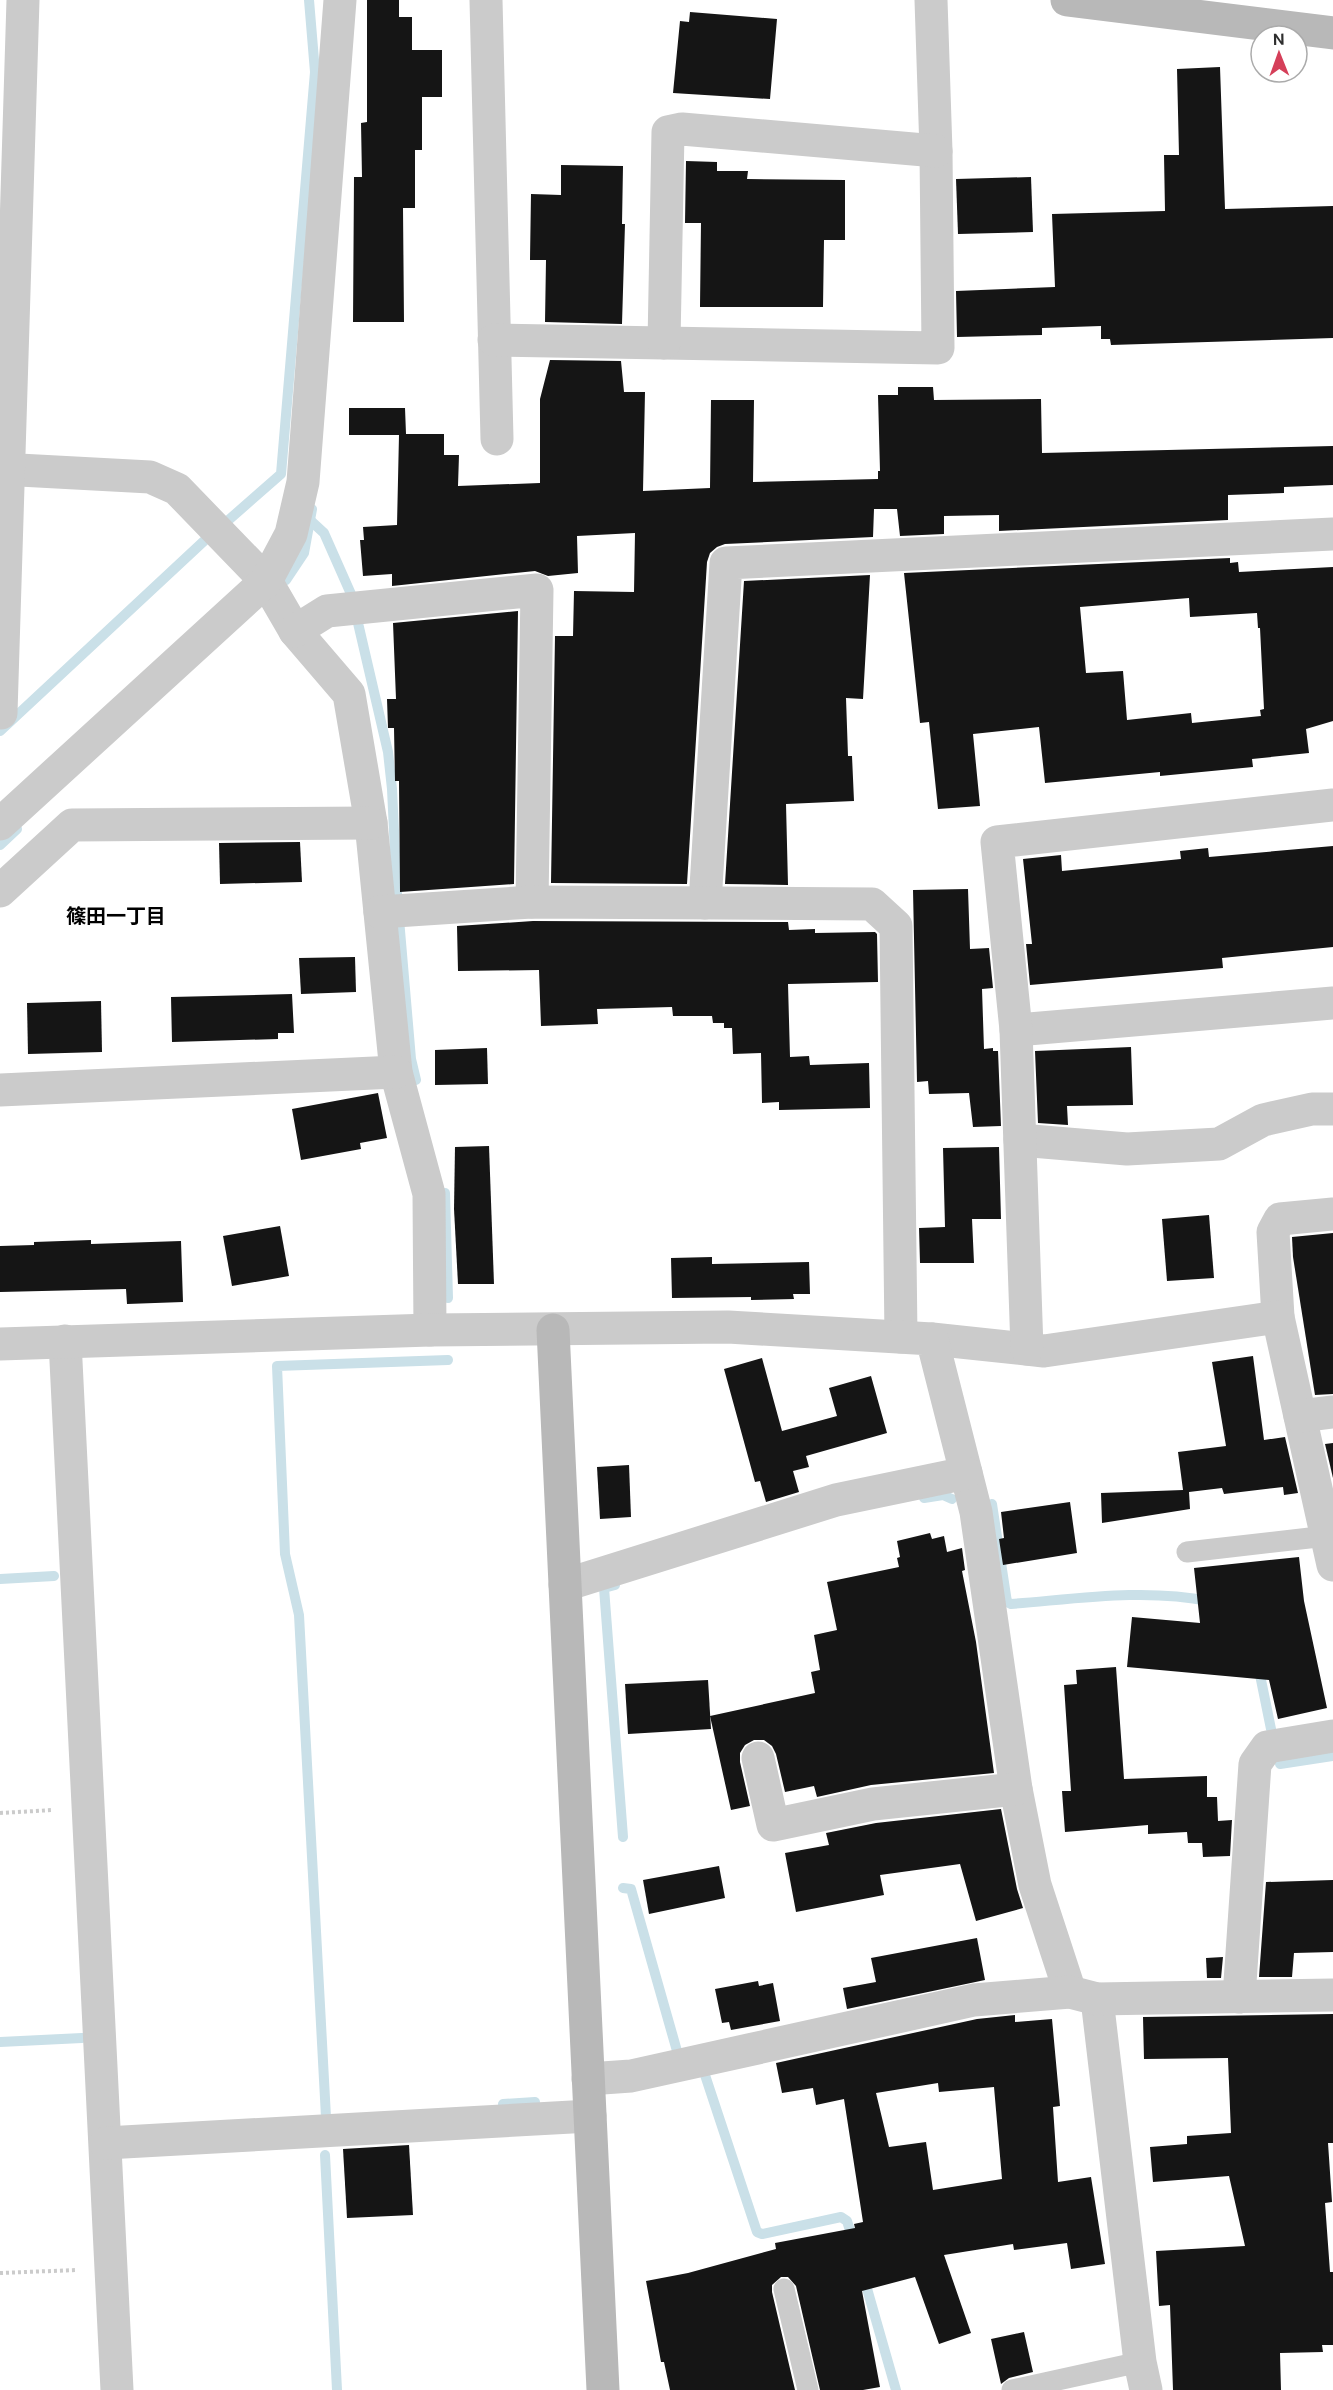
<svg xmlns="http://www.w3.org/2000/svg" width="1333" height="2390" viewBox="0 0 1333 2390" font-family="'DM Sans','Noto Sans JP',sans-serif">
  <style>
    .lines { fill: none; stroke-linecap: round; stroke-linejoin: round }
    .stream { stroke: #cae0e8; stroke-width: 10 }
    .building { fill: #151515; fill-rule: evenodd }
    .path { stroke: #cbcbcb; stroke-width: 4; stroke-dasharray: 3 3; stroke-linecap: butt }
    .lane { stroke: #cbcbcb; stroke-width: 21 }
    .street { stroke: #cbcbcb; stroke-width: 33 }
    .secondary { stroke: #b8b8b8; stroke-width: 33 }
    .labels { text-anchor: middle; stroke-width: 6; stroke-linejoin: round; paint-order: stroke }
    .neighbourhood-label { font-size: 20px; font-weight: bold; fill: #000; stroke: #fff }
  </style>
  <rect width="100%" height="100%" fill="#fff"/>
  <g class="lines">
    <g class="stream">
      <path d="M 311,521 L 324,533 L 351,594"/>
      <path d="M 224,524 L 281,474 L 315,72 L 309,0"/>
      <path d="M 286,580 L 304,553 L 312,509"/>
      <path d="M 358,623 L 388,752 L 392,789 L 397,894"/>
      <path d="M 0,731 L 204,541"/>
      <path d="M 0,845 L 17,829"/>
      <path d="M 399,919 L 411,1059 L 416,1080"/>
      <path d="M 445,1193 L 448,1298"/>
      <path d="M 924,1498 L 943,1495 L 952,1499"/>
      <path d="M 992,1504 L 1007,1602 L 1011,1604 C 1076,1599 1144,1588 1209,1601"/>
      <path d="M 0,1579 L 54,1576"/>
      <path d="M 615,1585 L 604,1588 L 623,1837"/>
      <path d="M 1258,1665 L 1271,1729"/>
      <path d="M 1280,1764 L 1333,1756"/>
      <path d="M 623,1888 L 631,1889 L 677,2051"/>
      <path d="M 0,2042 L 82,2038"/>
      <path d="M 703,2069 L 757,2232 L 762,2234 L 841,2217 L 847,2221 L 853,2240"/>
      <path d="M 503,2104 L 535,2102"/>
      <path d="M 326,2117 L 299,1615 L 285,1554 L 277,1366 L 448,1360"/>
      <path d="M 325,2155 L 337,2390"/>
      <path d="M 864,2278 L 896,2390"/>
    </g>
  </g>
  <g class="building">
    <path d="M 367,0 L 399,0 L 399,17 L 412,17 L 412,50 L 442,50 L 442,97 L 422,97 L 422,150 L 415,150 L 415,208 L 403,208 L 404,322 L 353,322 L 354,177 L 362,177 L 361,123 L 367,122 Z"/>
    <path d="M 690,12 L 777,19 L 770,99 L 673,93 L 680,21 L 689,22 Z"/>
    <path d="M 1220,67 L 1225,209 L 1333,206 L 1333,338 L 1111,345 L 1110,339 L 1101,339 L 1101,326 L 1042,328 L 1042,335 L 957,337 L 956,291 L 1055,287 L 1052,214 L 1165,211 L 1164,155 L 1179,155 L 1177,69 Z"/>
    <path d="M 686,161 L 717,162 L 717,171 L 748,171 L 747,179 L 845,180 L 845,240 L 824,240 L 823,307 L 700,307 L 701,223 L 685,223 Z"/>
    <path d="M 561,165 L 623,166 L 622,224 L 625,224 L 622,324 L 545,322 L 546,260 L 530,260 L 531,194 L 561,195 Z"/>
    <path d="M 1031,177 L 1033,232 L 958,234 L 956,179 Z"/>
    <path d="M 550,360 L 621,361 L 624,392 L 645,392 L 643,491 L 710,488 L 711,400 L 754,400 L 753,482 L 878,479 L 878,471 L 880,471 L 878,395 L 898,395 L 898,387 L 933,387 L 934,400 L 1041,399 L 1042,453 L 1333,446 L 1333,485 L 1284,487 L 1284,493 L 1228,495 L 1228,520 L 999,531 L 999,515 L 944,516 L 944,534 L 900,536 L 897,509 L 874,509 L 873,537 L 725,544 L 717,547 L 710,553 L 707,562 L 687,884 L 551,883 L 555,636 L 573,636 L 574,591 L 634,592 L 635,533 L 577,536 L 578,573 L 548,576 L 535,571 L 392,586 L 392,574 L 363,576 L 360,540 L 364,540 L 363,527 L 397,525 L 399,435 L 349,435 L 349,408 L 405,408 L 406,434 L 444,434 L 444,455 L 459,455 L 458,486 L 540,483 L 540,399 Z"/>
    <path d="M 1230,558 L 1230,563 L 1238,562 L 1239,572 L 1333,567 L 1333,721 L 1306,729 L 1309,753 L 1252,759 L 1253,767 L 1160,776 L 1160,772 L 1045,783 L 1039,727 L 973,734 L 980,806 L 938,809 L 929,722 L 920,723 L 904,573 ZM 1189,598 L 1190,617 L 1257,613 L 1258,628 L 1260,628 L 1264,709 L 1260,710 L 1261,716 L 1192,723 L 1191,713 L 1127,720 L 1123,671 L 1086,673 L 1080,607 Z"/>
    <path d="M 870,575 L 863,699 L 846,698 L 848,756 L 852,756 L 854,801 L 786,804 L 788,885 L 725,884 L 744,581 Z"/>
    <path d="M 518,611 L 514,884 L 400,892 L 399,781 L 395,781 L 394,728 L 388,728 L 387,699 L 396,699 L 393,623 Z"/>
    <path d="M 300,842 L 302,882 L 220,884 L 219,843 Z"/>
    <path d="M 1333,846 L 1333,947 L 1222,958 L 1223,968 L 1030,985 L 1026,944 L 1032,944 L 1023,859 L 1061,855 L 1062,871 L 1181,859 L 1180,851 L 1208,848 L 1209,857 Z"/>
    <path d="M 968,889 L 970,949 L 989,948 L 993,988 L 982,989 L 984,1049 L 993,1048 L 993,1051 L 998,1051 L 1001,1126 L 973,1127 L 969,1093 L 929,1094 L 928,1081 L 917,1082 L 913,890 Z"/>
    <path d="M 533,921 L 788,922 L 789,930 L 815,929 L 815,933 L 875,932 L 877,934 L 878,982 L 788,984 L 790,1057 L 809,1056 L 810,1065 L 869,1063 L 870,1108 L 779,1110 L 779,1102 L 762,1103 L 761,1053 L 733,1054 L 732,1028 L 724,1028 L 724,1023 L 713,1023 L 712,1016 L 673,1016 L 672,1007 L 597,1009 L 598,1024 L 541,1026 L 539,970 L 458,971 L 457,926 Z"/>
    <path d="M 355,957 L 356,992 L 301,994 L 299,958 Z"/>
    <path d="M 292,994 L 294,1033 L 278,1033 L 278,1039 L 172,1042 L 171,997 Z"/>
    <path d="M 101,1001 L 102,1052 L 28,1054 L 27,1003 Z"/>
    <path d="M 1131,1047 L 1133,1105 L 1067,1106 L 1068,1125 L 1038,1123 L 1035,1051 Z"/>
    <path d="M 487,1048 L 488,1084 L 435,1085 L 435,1050 Z"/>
    <path d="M 378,1093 L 387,1138 L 360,1143 L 361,1149 L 301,1160 L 292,1109 Z"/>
    <path d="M 489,1146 L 494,1284 L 458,1284 L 454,1209 L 455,1147 Z"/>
    <path d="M 999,1147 L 1001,1219 L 972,1219 L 974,1263 L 920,1263 L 919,1228 L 945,1227 L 943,1148 Z"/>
    <path d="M 1209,1215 L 1214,1278 L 1167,1281 L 1162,1219 Z"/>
    <path d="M 280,1226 L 289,1276 L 232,1286 L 223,1236 Z"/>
    <path d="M 1333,1233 L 1333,1394 L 1315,1395 L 1293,1257 L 1292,1237 Z"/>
    <path d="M 91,1240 L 91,1244 L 181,1241 L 183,1302 L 127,1304 L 126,1289 L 0,1292 L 0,1246 L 34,1245 L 34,1242 Z"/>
    <path d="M 712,1257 L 712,1264 L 809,1262 L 810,1294 L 793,1294 L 794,1299 L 751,1300 L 751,1297 L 672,1298 L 671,1258 Z"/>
    <path d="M 1253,1356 L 1264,1440 L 1285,1437 L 1298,1493 L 1284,1495 L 1283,1487 L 1224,1494 L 1222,1488 L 1189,1492 L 1190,1509 L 1102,1523 L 1101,1493 L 1183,1490 L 1178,1452 L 1226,1446 L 1212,1362 Z"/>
    <path d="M 762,1358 L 782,1431 L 837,1416 L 829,1388 L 871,1376 L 887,1433 L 806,1456 L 809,1467 L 793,1471 L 799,1492 L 766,1502 L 760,1481 L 755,1482 L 724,1369 Z"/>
    <path d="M 1333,1443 L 1333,1478 L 1325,1444 Z"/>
    <path d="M 629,1465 L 631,1517 L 600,1519 L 597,1467 Z"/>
    <path d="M 1070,1502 L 1077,1553 L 1003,1565 L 999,1539 L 1004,1538 L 1001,1512 Z"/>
    <path d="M 930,1533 L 932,1539 L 944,1536 L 947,1552 L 962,1548 L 965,1570 L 962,1571 L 976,1642 L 994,1773 L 871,1785 L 817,1797 L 814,1786 L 785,1792 L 776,1754 L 772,1746 L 764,1740 L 754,1740 L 745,1745 L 740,1753 L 740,1762 L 750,1806 L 731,1810 L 710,1716 L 815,1693 L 811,1672 L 820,1670 L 814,1635 L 837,1630 L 827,1582 L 899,1567 L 897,1558 L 900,1557 L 897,1541 Z"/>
    <path d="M 1299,1557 L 1304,1601 L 1327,1708 L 1278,1719 L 1269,1680 L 1127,1667 L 1132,1617 L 1200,1623 L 1194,1568 Z"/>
    <path d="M 1116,1667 L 1124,1779 L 1207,1776 L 1207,1797 L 1217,1797 L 1218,1821 L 1232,1820 L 1230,1856 L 1203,1857 L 1202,1843 L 1188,1843 L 1187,1832 L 1148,1834 L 1148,1825 L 1065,1832 L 1062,1791 L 1071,1791 L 1064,1685 L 1077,1684 L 1076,1670 Z"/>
    <path d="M 708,1680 L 711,1729 L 628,1734 L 625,1684 Z"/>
    <path d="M 1001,1809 L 1017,1889 L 1023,1908 L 976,1921 L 960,1864 L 880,1875 L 884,1895 L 796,1912 L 785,1853 L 829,1845 L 826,1833 L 876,1823 Z"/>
    <path d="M 719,1866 L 725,1898 L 649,1914 L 643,1880 Z"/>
    <path d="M 1333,1880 L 1333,1952 L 1294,1953 L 1292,1977 L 1259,1977 L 1266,1882 Z"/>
    <path d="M 977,1938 L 985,1980 L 847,2009 L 843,1988 L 876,1982 L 871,1958 Z"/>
    <path d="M 1223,1957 L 1221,1978 L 1207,1978 L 1206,1958 Z"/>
    <path d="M 758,1981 L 759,1986 L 773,1983 L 780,2021 L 731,2030 L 729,2022 L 722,2023 L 715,1989 Z"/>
    <path d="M 1333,2014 L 1333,2143 L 1328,2143 L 1332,2202 L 1325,2203 L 1330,2272 L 1333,2272 L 1333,2345 L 1322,2345 L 1323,2352 L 1280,2353 L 1281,2390 L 1173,2390 L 1170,2305 L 1159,2306 L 1156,2251 L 1245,2246 L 1229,2176 L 1153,2182 L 1150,2147 L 1187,2144 L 1187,2136 L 1231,2133 L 1228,2058 L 1144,2059 L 1143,2017 Z"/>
    <path d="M 1015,2015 L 1015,2022 L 1052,2019 L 1060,2106 L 1053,2107 L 1058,2182 L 1091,2177 L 1105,2264 L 1071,2269 L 1067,2243 L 1014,2250 L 1013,2244 L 944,2255 L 971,2333 L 939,2344 L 915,2277 L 862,2291 L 880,2387 L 863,2390 L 820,2390 L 796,2286 L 788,2277 L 781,2277 L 772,2285 L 772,2292 L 795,2390 L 670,2390 L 664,2362 L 661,2362 L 646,2281 L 688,2273 L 776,2249 L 775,2243 L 855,2228 L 854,2224 L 863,2222 L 844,2099 L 816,2105 L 813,2088 L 782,2093 L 776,2063 L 977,2019 ZM 938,2083 L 939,2092 L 994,2087 L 1002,2179 L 933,2190 L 926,2142 L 889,2147 L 876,2093 Z"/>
    <path d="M 409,2145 L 413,2215 L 347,2218 L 343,2149 Z"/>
    <path d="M 1024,2332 L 1033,2372 L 1009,2378 L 1001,2384 L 991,2339 Z"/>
  </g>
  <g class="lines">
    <g class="path">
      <path d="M 0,1813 L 53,1810"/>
      <path d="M 0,2273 L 77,2270"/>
    </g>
    <g class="lane">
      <path d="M 1187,1552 L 1327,1536"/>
      <path d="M 784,2289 L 808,2390"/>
      <path d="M 1012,2390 L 1140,2362"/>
    </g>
    <g class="street">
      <path d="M 486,0 L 497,439"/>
      <path d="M 494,340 L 938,348 L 936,151 L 931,0"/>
      <path d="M 664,343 L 668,132 L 682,129 L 936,151"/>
      <path d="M 0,469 L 150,477 L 177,489 L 266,581 L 295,631 L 349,694 L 371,823 L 396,1072 L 429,1194 L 430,1330"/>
      <path d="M 295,631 L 327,611 L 537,590 L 532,902"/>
      <path d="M 1,713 L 23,0"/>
      <path d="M 0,824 L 266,581 L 291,534 L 303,482 L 340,0"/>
      <path d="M 0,891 L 72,825 L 371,823"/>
      <path d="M 705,903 L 726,563 L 1333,534"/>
      <path d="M 380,912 L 532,902 L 872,904 L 896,926 L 901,1337"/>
      <path d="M 1016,1030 L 1333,1003"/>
      <path d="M 0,1090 L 396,1072"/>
      <path d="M 1020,1140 L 1127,1149 L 1219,1144 L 1263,1120 L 1312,1109 L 1333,1109"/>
      <path d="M 1278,1317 L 1273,1232 L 1280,1219 L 1333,1214"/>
      <path d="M 932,1339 L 1044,1351 L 1278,1317 L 1333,1565"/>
      <path d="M 65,1341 L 117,2390"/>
      <path d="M 0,1344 L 430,1330 L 728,1327 L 932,1339 L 976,1512 L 1016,1789 L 1035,1885 L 1070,1992"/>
      <path d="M 1027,1349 L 1016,1030 L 997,842 L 1333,805"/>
      <path d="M 1300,1416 L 1333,1412"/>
      <path d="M 565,1585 L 836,1500 L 966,1473"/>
      <path d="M 758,1758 L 773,1825 L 873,1804 L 1016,1789"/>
      <path d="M 1239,1997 L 1255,1764 L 1267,1747 L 1333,1736"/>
      <path d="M 1097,1999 L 1140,2362 L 1146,2390"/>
      <path d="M 588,2079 L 631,2076 L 974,2000 L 1070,1992 L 1097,1999 L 1333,1995"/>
      <path d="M 106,2143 L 590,2116"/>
    </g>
    <g class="secondary">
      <path d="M 1067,0 L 1333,33"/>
      <path d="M 553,1330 L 603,2390"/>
    </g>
  </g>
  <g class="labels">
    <g class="neighbourhood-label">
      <text x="116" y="923">篠田一丁目</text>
    </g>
  </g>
  <g transform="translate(1279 54) rotate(359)"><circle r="28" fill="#ffffff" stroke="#ababab" stroke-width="1.5"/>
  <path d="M0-4.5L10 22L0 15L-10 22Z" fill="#d53f59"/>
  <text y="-9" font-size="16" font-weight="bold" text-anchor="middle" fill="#2e2e2e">N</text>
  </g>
</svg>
